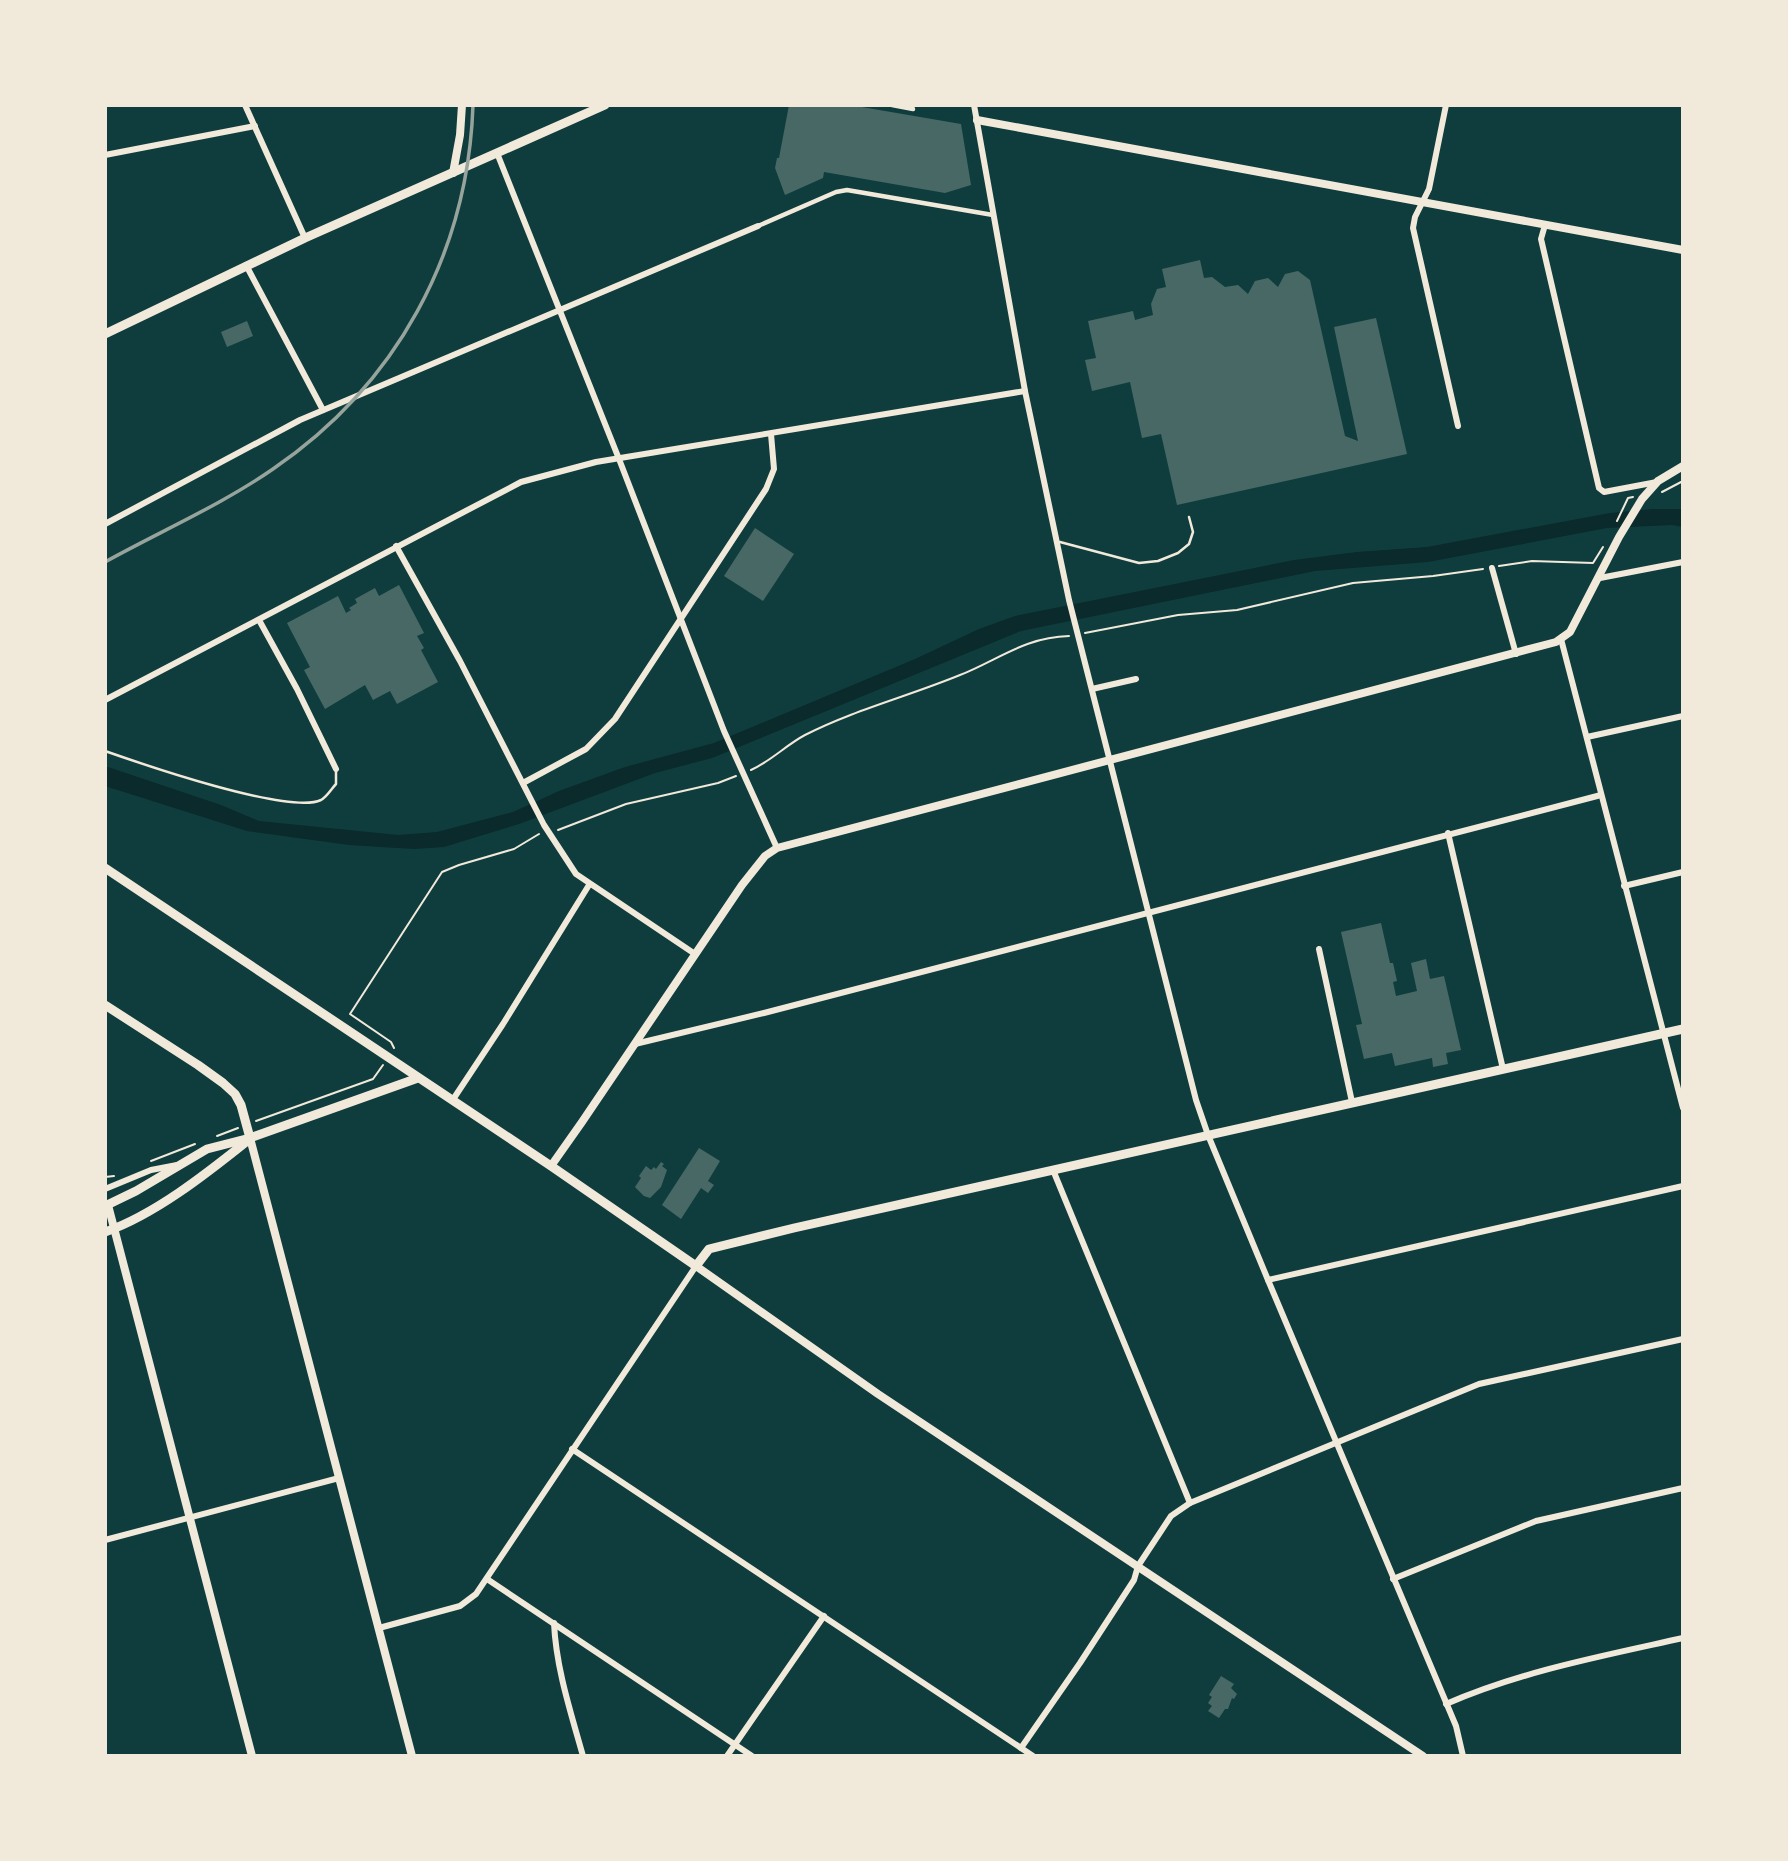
<svg xmlns="http://www.w3.org/2000/svg" width="1788" height="1861" viewBox="0 0 1788 1861" font-family="'Crimson Pro',serif">
  <style>
    .water { fill: #0a2a2b }
    .building { fill: #486865 }
    .lines { fill: none; stroke-linecap: round; stroke-linejoin: round }
    .path { stroke: #f1e9da; stroke-width: 2 }
    .service { stroke: #f1e9da; stroke-width: 2.5 }
    .pedestrian { stroke: #f1e9da; stroke-width: 4.5 }
    .minor { stroke: #f1e9da; stroke-width: 6 }
    .tertiary { stroke: #f1e9da; stroke-width: 8 }
    .secondary { stroke: #f1e9da; stroke-width: 9 }
    .rail { stroke: #97a49c; stroke-width: 3.5 }
  </style>
  <rect width="100%" height="100%" fill="#0f3d3e"/>
  <path class="water" d="M 1653,509 L 1683,509 L 1683,527 L 1672,525 L 1607,528 L 1428,562 L 1315,571 L 1021,631 L 712,758 L 655,773 L 519,824 L 444,847 L 414,849 L 349,845 L 247,831 L 105,786 L 105,766 L 221,805 L 259,821 L 398,835 L 437,832 L 513,812 L 559,791 L 625,767 L 714,743 L 915,659 L 979,629 L 1015,616 L 1294,560 L 1357,552 L 1427,547 L 1610,513 Z"/>
  <g class="building">
    <path d="M 789,105 L 850,105 L 961,124 L 971,185 L 945,193 L 824,172 L 823,178 L 785,195 L 775,168 L 777,158 L 779,158 Z"/>
    <path d="M 1200,260 L 1204,278 L 1212,277 L 1225,287 L 1238,285 L 1248,294 L 1255,281 L 1268,278 L 1278,287 L 1285,274 L 1298,271 L 1310,280 L 1345,436 L 1358,441 L 1334,327 L 1376,318 L 1407,454 L 1177,505 L 1161,434 L 1142,438 L 1130,382 L 1092,391 L 1085,360 L 1096,358 L 1088,321 L 1133,311 L 1135,320 L 1153,315 L 1151,304 L 1157,289 L 1166,287 L 1162,269 Z"/>
    <path d="M 247,321 L 253,336 L 227,347 L 221,332 Z"/>
    <path d="M 755,528 L 794,554 L 763,601 L 724,576 Z"/>
    <path d="M 399,585 L 424,633 L 417,636 L 424,648 L 421,650 L 438,682 L 397,704 L 390,691 L 373,700 L 365,685 L 325,709 L 304,670 L 310,667 L 287,623 L 338,596 L 346,613 L 351,610 L 349,608 L 357,603 L 355,599 L 375,588 L 379,596 Z"/>
    <path d="M 1381,923 L 1390,963 L 1393,963 L 1397,981 L 1393,982 L 1396,996 L 1417,991 L 1411,963 L 1426,959 L 1430,979 L 1444,976 L 1461,1050 L 1446,1053 L 1448,1064 L 1433,1067 L 1432,1058 L 1395,1066 L 1392,1053 L 1364,1059 L 1356,1025 L 1362,1024 L 1341,932 Z"/>
    <path d="M 699,1148 L 720,1161 L 708,1181 L 714,1185 L 708,1193 L 701,1188 L 681,1219 L 662,1205 Z"/>
    <path d="M 661,1162 L 664,1164 L 662,1166 L 667,1170 L 661,1187 L 650,1198 L 644,1196 L 635,1187 L 641,1178 L 639,1176 L 646,1166 L 651,1170 L 654,1167 L 656,1169 Z"/>
    <path d="M 1221,1676 L 1234,1684 L 1231,1688 L 1237,1694 L 1234,1699 L 1232,1698 L 1228,1709 L 1225,1709 L 1219,1718 L 1208,1711 L 1212,1706 L 1208,1703 L 1212,1697 L 1209,1695 Z"/>
  </g>
  <g class="lines">
    <g class="path">
      <path d="M 1662,492 L 1683,481"/>
      <path d="M 1617,521 L 1628,498 L 1633,497"/>
      <path d="M 1499,566 L 1532,561 L 1593,563 L 1603,547"/>
      <path d="M 1085,633 L 1178,615 L 1237,610 L 1353,583 L 1433,576 L 1483,569"/>
      <path d="M 751,770 C 771,761 786,745 805,735 C 854,710 909,696 960,675 C 998,660 1025,637 1069,636"/>
      <path d="M 558,830 L 626,804 L 718,783 L 736,776"/>
      <path d="M 394,1048 L 391,1042 L 350,1014 L 442,872 L 459,865 L 514,849 L 539,834"/>
      <path d="M 256,1121 L 373,1079 L 383,1065"/>
      <path d="M 217,1136 L 238,1128"/>
      <path d="M 151,1161 L 195,1144"/>
      <path d="M 105,1177 L 114,1176"/>
    </g>
    <g class="service">
      <path d="M 1060,542 L 1139,563 L 1158,561 L 1178,553 L 1189,544 L 1193,532 L 1189,517"/>
      <path d="M 105,751 C 142,764 289,815 321,800 C 327,797 332,788 336,784 L 336,770"/>
    </g>
    <g class="pedestrian">
      <path d="M 892,105 L 913,109"/>
      <path d="M 758,226 L 836,192 L 847,190 L 993,215"/>
    </g>
    <g class="minor">
      <path d="M 245,105 L 305,238"/>
      <path d="M 974,105 L 1025,391 L 1069,600 L 1196,1100 L 1208,1135 L 1268,1280 L 1456,1726 L 1463,1756"/>
      <path d="M 1446,105 L 1429,189 L 1415,217 L 1413,228 L 1458,426"/>
      <path d="M 497,153 L 619,459 L 724,731 L 777,848"/>
      <path d="M 105,155 L 255,126"/>
      <path d="M 1545,225 L 1541,239 L 1599,488 L 1604,492 L 1657,482"/>
      <path d="M 246,265 L 323,410"/>
      <path d="M 105,524 L 300,420 L 758,226"/>
      <path d="M 396,546 L 460,661 L 544,825 L 576,874 L 695,954"/>
      <path d="M 1492,568 L 1516,654"/>
      <path d="M 1600,578 L 1683,562"/>
      <path d="M 259,620 L 297,689 L 336,769"/>
      <path d="M 1561,639 L 1683,1108"/>
      <path d="M 1092,689 L 1136,679"/>
      <path d="M 105,700 L 521,482 L 596,462 L 1025,391"/>
      <path d="M 1587,737 L 1683,716"/>
      <path d="M 523,783 L 586,749 L 615,719 L 766,489 L 774,469 L 771,434"/>
      <path d="M 1448,833 L 1503,1069"/>
      <path d="M 1624,886 L 1683,872"/>
      <path d="M 1319,949 L 1352,1102"/>
      <path d="M 635,1044 L 764,1013 L 1601,795"/>
      <path d="M 452,1101 L 503,1024 L 589,885"/>
      <path d="M 1053,1170 L 1190,1503"/>
      <path d="M 105,1189 L 151,1170 L 177,1165"/>
      <path d="M 1268,1280 L 1683,1186"/>
      <path d="M 572,1449 L 1033,1756"/>
      <path d="M 105,1540 L 339,1478"/>
      <path d="M 487,1579 L 752,1756"/>
      <path d="M 1393,1579 L 1536,1521 L 1683,1488"/>
      <path d="M 554,1623 C 556,1668 571,1713 583,1756"/>
      <path d="M 379,1628 L 460,1606 L 476,1594 L 696,1266"/>
      <path d="M 1446,1704 C 1522,1671 1602,1656 1683,1638"/>
      <path d="M 1021,1748 L 1080,1663 L 1134,1580 L 1138,1566 L 1171,1516 L 1190,1503 L 1479,1384 L 1683,1339"/>
      <path d="M 727,1756 L 824,1616"/>
    </g>
    <g class="tertiary">
      <path d="M 977,120 L 1683,250"/>
      <path d="M 453,173 L 460,135 L 462,105"/>
      <path d="M 250,1138 L 412,1756"/>
      <path d="M 551,1166 L 582,1122 L 742,885 L 765,856 L 777,848 L 1556,642 L 1570,632 L 1619,537 L 1642,499 L 1658,481 L 1683,466"/>
      <path d="M 108,1205 L 252,1756"/>
      <path d="M 696,1266 L 878,1394 L 1423,1756"/>
    </g>
    <g class="secondary">
      <path d="M 105,334 L 305,238 L 605,105"/>
      <path d="M 105,868 L 551,1166 L 696,1266 L 709,1249 L 794,1228 L 1683,1029"/>
      <path d="M 105,1005 L 198,1065 L 223,1083 L 235,1094 L 241,1105 L 250,1138"/>
      <path d="M 105,1206 L 136,1191 L 207,1149 L 250,1138 L 418,1078"/>
      <path d="M 105,1232 C 154,1215 206,1174 246,1142"/>
    </g>
    <path class="rail" d="M 105,562 C 161,531 221,505 273,469 C 396,385 468,254 473,105"/>
  </g>
  <rect width="1788" height="1861" fill="none" stroke="#f1e9da" stroke-width="214"/>
</svg>
